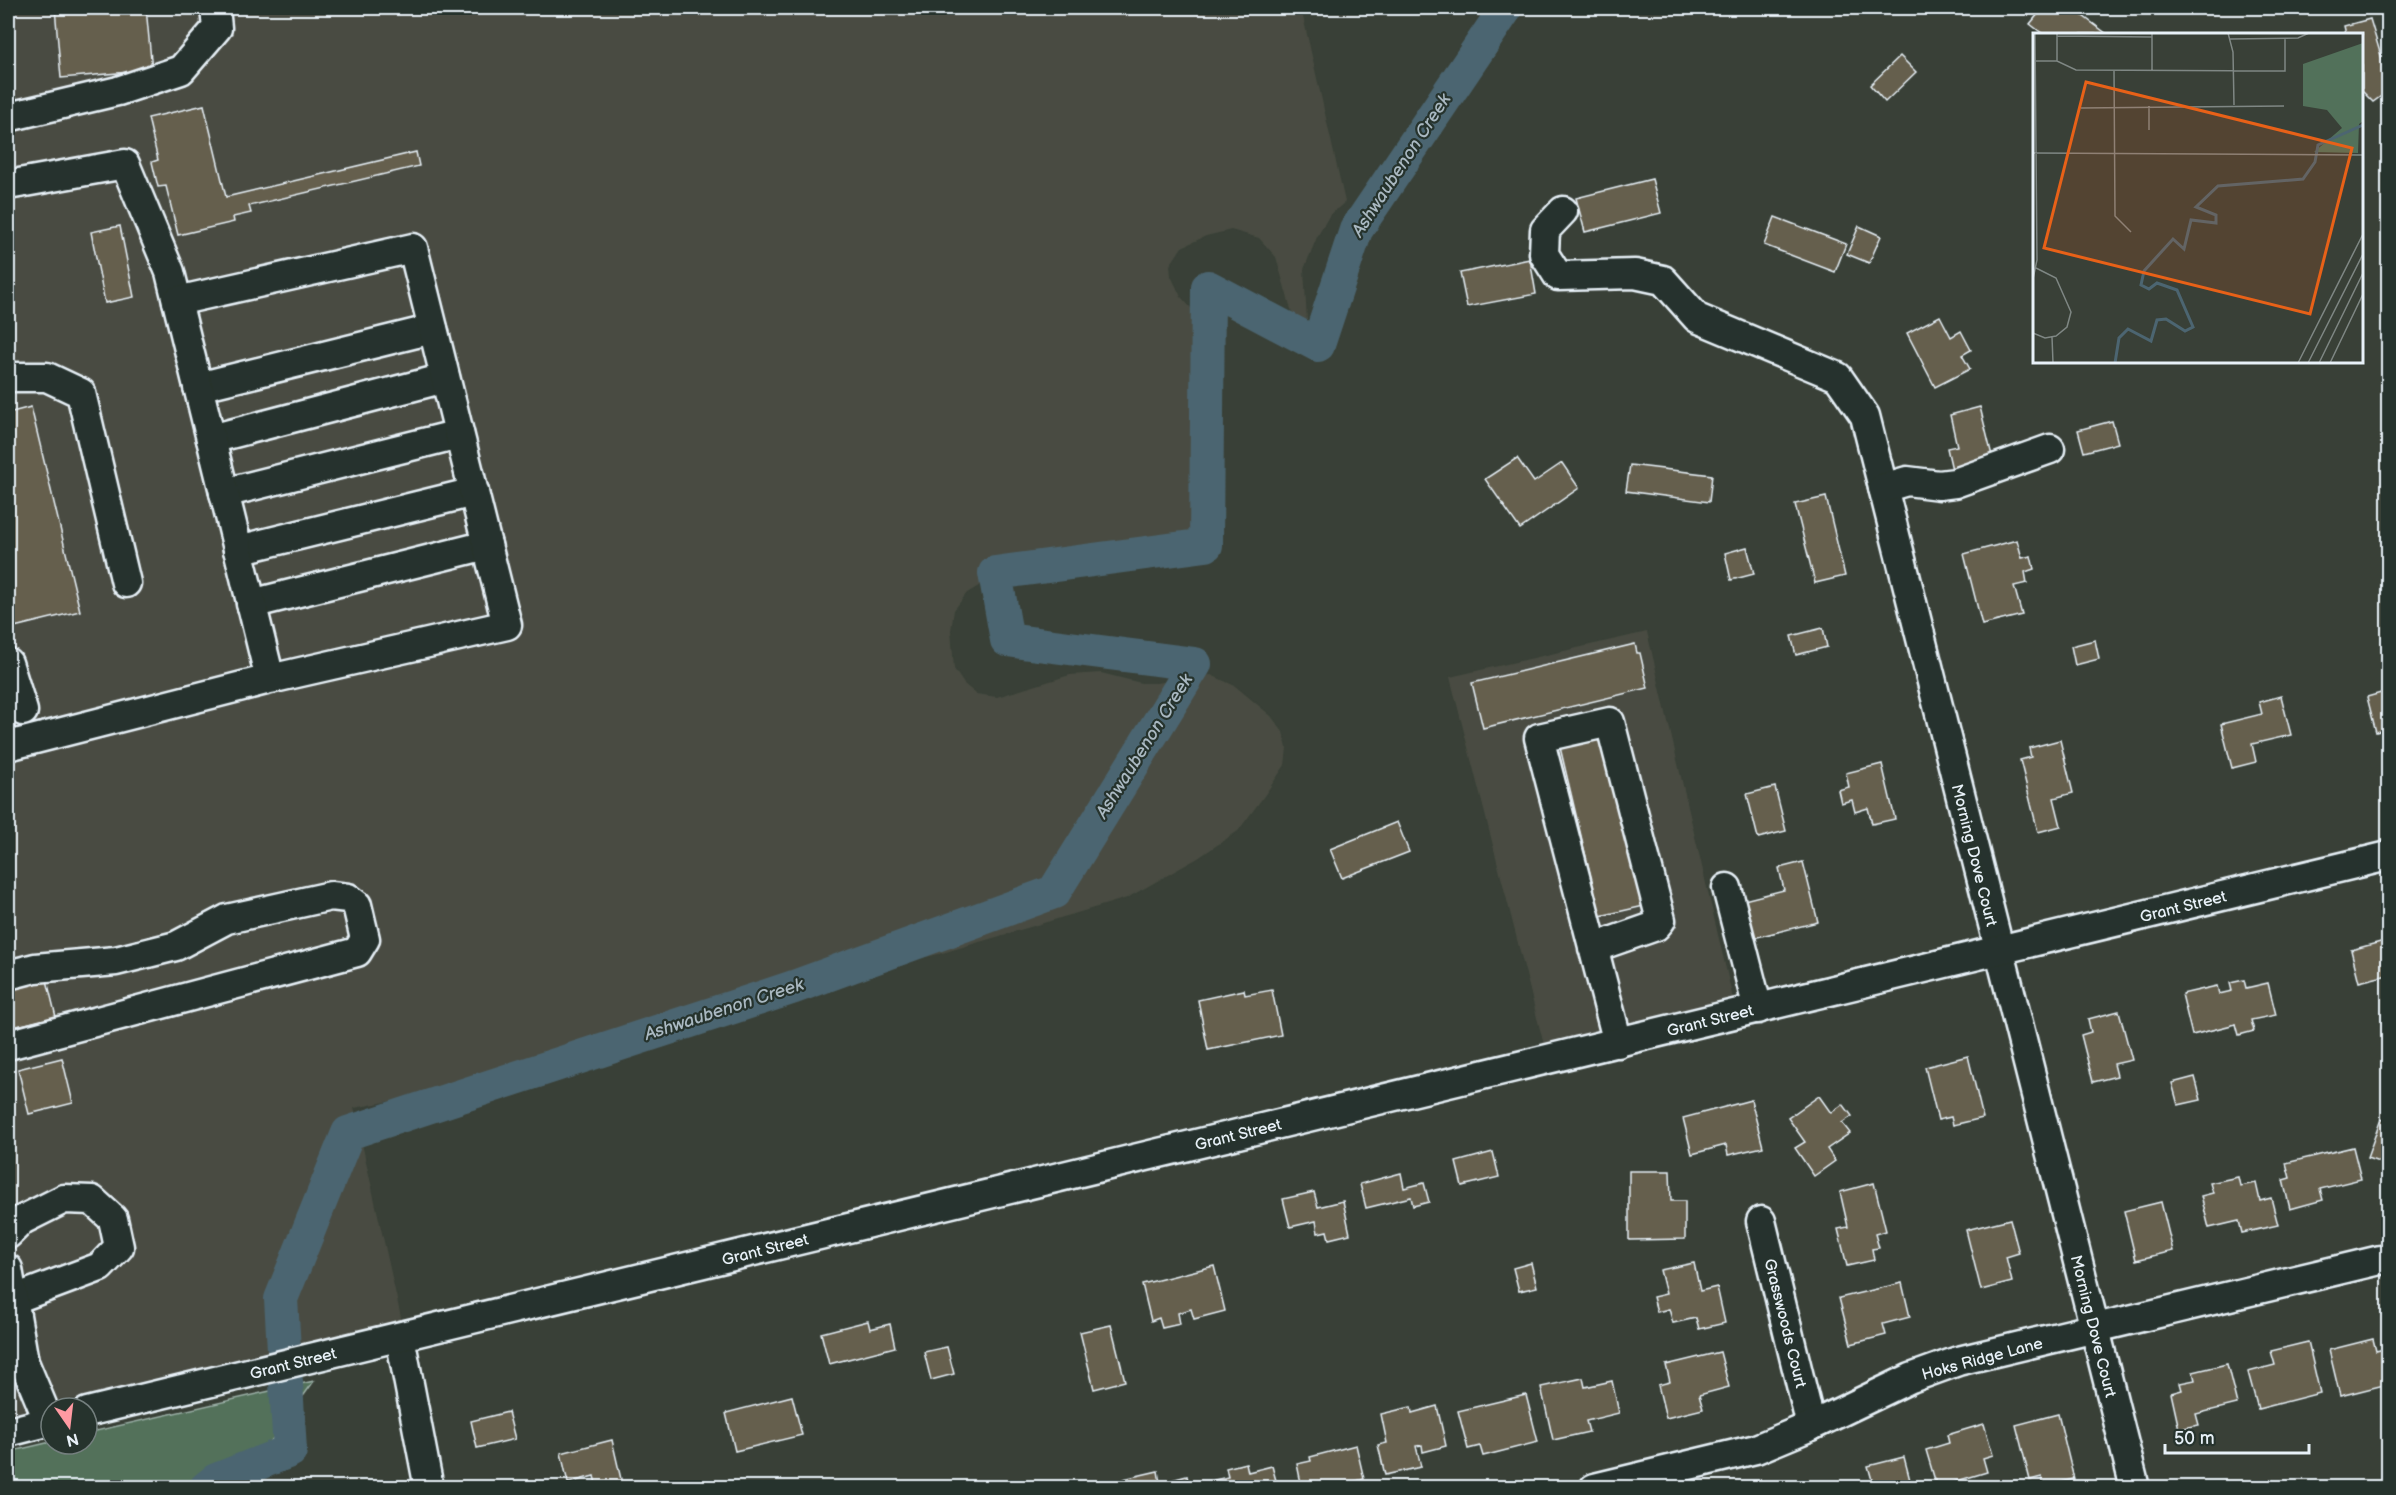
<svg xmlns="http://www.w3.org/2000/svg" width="2396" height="1495" viewBox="0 0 2396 1495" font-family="'Balsamiq Sans',sans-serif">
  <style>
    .built { fill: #494c42 }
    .green { fill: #52715a; stroke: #9db1a9; stroke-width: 1.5 }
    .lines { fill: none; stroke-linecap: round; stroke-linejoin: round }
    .river { stroke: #4c6571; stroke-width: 34 }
    .building { fill: #655f4e; stroke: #e8f1f8; stroke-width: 1.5 }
    .minor-casing { stroke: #e8f1f8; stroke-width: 33 }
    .minor { stroke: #26332d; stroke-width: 28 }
    .labels { text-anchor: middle; stroke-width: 4.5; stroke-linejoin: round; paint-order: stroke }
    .street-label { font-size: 16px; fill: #e8f1f8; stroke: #26332d }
    .water-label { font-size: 18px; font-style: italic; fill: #aab9c2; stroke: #26332d }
    .inset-river { fill: none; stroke: #4c6571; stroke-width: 3 }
    .inset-road { fill: none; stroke: #7f8784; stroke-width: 1.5 }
    .view { fill: #e86118; fill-opacity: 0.15; stroke: #e86118; stroke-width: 3 }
    .inset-edge { fill: none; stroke: #e8f1f8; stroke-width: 3 }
  </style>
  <rect width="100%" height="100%" fill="#394037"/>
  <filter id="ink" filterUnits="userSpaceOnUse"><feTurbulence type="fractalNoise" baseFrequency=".0167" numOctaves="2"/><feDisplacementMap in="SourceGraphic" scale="12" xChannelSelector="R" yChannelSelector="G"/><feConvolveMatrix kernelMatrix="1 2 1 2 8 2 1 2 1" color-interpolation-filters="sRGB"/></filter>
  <g filter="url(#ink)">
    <g class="built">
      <path d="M 8,8 L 1301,8 L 1345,202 L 1329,216 L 1317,237 L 1304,269 L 1307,322 L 1300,324 L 1293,316 L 1276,257 L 1259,238 L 1231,230 L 1206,236 L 1182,247 L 1170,265 L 1171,276 L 1181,297 L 1191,308 L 1195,318 L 1201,344 L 1201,533 L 1197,540 L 1188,547 L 1128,549 L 1051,559 L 987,581 L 967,593 L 954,610 L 951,630 L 954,669 L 964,684 L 976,694 L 997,697 L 1070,675 L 1101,673 L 1141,683 L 1156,683 L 1211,675 L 1235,686 L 1271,716 L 1283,732 L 1287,748 L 1285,765 L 1264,796 L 1238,831 L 1198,858 L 1127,898 L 939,954 L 671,1014 L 616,1034 L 428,1094 L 354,1108 L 402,1322 L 255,1354 L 176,1376 L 8,1416 Z"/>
      <path d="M 1647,632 L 1734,1003 L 1545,1049 L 1450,677 Z"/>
    </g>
    <path class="green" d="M 314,1381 L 238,1487 L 8,1487 L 8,1452 L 51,1442 L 51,1444 L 87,1444 L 87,1433 Z"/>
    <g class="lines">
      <path class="river" d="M 206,1488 L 216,1480 L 290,1451 L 281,1299 L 348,1133 L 794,987 L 1054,892 L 1195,664 L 1007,640 L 995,573 L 1206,545 L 1208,287 L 1318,345 L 1356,230 L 1504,11 L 1504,8"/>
    </g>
    <g class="building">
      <path d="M 55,8 L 146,8 L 152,70 L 61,78 Z"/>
      <path d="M 2043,8 L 2072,8 L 2107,34 L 2043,34 L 2030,24 Z"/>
      <path d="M 2370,19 L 2388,79 L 2388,91 L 2373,102 L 2362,91 L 2362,34 L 2346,34 L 2344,26 Z"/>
      <path d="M 1900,56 L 1916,72 L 1885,102 L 1870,85 Z"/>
      <path d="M 204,105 L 226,197 L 416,152 L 419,166 L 249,206 L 251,213 L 233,217 L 234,222 L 178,235 L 166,186 L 158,187 L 152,162 L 158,160 L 148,118 Z"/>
      <path d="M 1652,179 L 1661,213 L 1585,232 L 1576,198 Z"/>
      <path d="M 1775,217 L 1846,244 L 1835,272 L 1764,245 Z"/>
      <path d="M 120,226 L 134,297 L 105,303 L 91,232 Z"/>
      <path d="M 1859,226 L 1881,236 L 1869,263 L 1847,254 Z"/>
      <path d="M 1530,259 L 1536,294 L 1467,307 L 1460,273 Z"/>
      <path d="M 1940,316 L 1951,337 L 1961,331 L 1971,350 L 1962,355 L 1970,369 L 1935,387 L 1907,333 Z"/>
      <path d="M 31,407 L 80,611 L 10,628 L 8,617 L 8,413 Z"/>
      <path d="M 1980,407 L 1994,464 L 1953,474 L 1947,448 L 1957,446 L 1950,415 Z"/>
      <path d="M 2112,421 L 2118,443 L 2084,452 L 2078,430 Z"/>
      <path d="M 1517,458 L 1534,482 L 1562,463 L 1579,488 L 1520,529 L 1485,479 Z"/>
      <path d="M 1630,465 L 1712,475 L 1709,502 L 1626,491 Z"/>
      <path d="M 1826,497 L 1845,576 L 1815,583 L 1795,504 Z"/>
      <path d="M 2017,540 L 2022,558 L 2031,556 L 2034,569 L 2025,572 L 2027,583 L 2014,586 L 2022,615 L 1982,625 L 1964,554 Z"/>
      <path d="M 1747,547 L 1754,574 L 1731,580 L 1725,553 Z"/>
      <path d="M 1823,628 L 1827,647 L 1796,655 L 1791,636 Z"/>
      <path d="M 2095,640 L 2099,659 L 2075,665 L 2071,646 Z"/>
      <path d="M 1635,644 L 1637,653 L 1640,653 L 1648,688 L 1483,728 L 1472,683 Z"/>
      <path d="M 2388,691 L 2388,729 L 2376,732 L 2367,697 Z"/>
      <path d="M 2281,696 L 2291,735 L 2252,744 L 2256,762 L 2232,768 L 2221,724 L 2262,714 L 2259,702 Z"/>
      <path d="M 1602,733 L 1644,906 L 1600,916 L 1559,743 Z"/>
      <path d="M 2060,740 L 2073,793 L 2054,798 L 2061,826 L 2038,832 L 2020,760 L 2031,757 L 2029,748 Z"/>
      <path d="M 1882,764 L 1895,819 L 1872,824 L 1868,808 L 1855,812 L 1852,800 L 1841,803 L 1838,790 L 1849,787 L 1846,773 Z"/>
      <path d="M 1775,787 L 1786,831 L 1758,838 L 1747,794 Z"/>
      <path d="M 1397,822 L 1409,852 L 1342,878 L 1330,849 Z"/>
      <path d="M 1803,862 L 1818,922 L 1753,938 L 1744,900 L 1784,890 L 1779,868 Z"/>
      <path d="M 2388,940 L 2388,975 L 2359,982 L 2351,950 Z"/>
      <path d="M 46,976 L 56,1017 L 8,1028 L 8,985 Z"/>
      <path d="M 2244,980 L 2246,988 L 2268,983 L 2276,1015 L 2251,1020 L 2254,1031 L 2239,1035 L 2236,1024 L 2192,1035 L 2182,994 L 2217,986 L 2219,994 L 2232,991 L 2230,983 Z"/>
      <path d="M 1244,990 L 1245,995 L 1272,990 L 1281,1035 L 1208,1050 L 1198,1000 Z"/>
      <path d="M 2119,1011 L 2132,1060 L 2114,1064 L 2117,1076 L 2093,1082 L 2081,1035 L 2091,1032 L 2088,1019 Z"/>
      <path d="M 1968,1056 L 1983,1118 L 1953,1125 L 1951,1117 L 1938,1120 L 1925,1067 Z"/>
      <path d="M 62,1058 L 73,1103 L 29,1114 L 18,1069 Z"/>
      <path d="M 2195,1077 L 2201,1100 L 2178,1105 L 2172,1083 Z"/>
      <path d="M 1819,1096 L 1831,1113 L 1843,1104 L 1852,1116 L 1842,1123 L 1850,1133 L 1827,1149 L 1835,1161 L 1814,1176 L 1795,1148 L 1805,1142 L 1788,1118 Z"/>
      <path d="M 1751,1100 L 1763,1147 L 1728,1155 L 1726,1145 L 1692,1154 L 1683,1118 Z"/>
      <path d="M 2381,1119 L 2388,1122 L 2388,1165 L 2367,1158 Z"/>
      <path d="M 2353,1147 L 2361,1179 L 2320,1189 L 2323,1200 L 2290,1209 L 2283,1180 L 2290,1178 L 2286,1163 Z"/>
      <path d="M 1493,1152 L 1499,1177 L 1462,1186 L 1456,1162 Z"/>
      <path d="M 1629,1171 L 1670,1171 L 1671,1201 L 1685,1201 L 1685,1239 L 1629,1240 Z"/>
      <path d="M 1401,1173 L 1404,1188 L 1424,1183 L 1429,1202 L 1413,1206 L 1411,1197 L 1366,1208 L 1360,1184 Z"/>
      <path d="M 2238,1177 L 2240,1186 L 2256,1183 L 2260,1201 L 2271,1198 L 2278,1225 L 2242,1233 L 2239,1221 L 2209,1228 L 2201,1196 L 2213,1193 L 2210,1183 Z"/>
      <path d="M 1874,1183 L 1886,1231 L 1875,1234 L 1879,1248 L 1872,1249 L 1874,1260 L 1847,1266 L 1838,1229 L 1848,1227 L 1840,1192 Z"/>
      <path d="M 1314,1192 L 1318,1207 L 1343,1201 L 1350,1234 L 1329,1239 L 1327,1231 L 1318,1233 L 1316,1221 L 1290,1227 L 1283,1199 Z"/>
      <path d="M 2161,1202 L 2173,1251 L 2136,1260 L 2124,1211 Z"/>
      <path d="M 2010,1219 L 2019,1253 L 2006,1257 L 2012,1282 L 1981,1290 L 1966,1230 Z"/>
      <path d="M 1531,1263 L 1537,1287 L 1519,1291 L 1513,1268 Z"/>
      <path d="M 1694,1263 L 1700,1291 L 1717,1287 L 1725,1323 L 1699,1329 L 1696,1318 L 1673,1323 L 1669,1309 L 1657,1312 L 1653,1297 L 1666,1294 L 1660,1270 Z"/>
      <path d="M 1214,1266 L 1225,1311 L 1194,1319 L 1191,1309 L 1178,1313 L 1180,1324 L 1162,1328 L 1159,1318 L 1151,1321 L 1142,1284 Z"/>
      <path d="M 1902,1283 L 1910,1317 L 1883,1324 L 1886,1335 L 1851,1344 L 1839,1298 Z"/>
      <path d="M 868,1321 L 870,1329 L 890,1324 L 895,1347 L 829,1364 L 821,1333 Z"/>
      <path d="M 1111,1325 L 1125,1381 L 1094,1389 L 1080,1332 Z"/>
      <path d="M 2373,1339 L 2376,1351 L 2388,1348 L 2388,1384 L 2340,1396 L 2329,1350 Z"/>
      <path d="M 2308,1342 L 2320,1393 L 2258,1409 L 2248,1372 L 2275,1365 L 2271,1351 Z"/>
      <path d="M 947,1347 L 954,1374 L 931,1380 L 924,1352 Z"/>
      <path d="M 1720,1352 L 1729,1387 L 1699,1395 L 1703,1409 L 1666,1418 L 1658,1385 L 1670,1382 L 1666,1365 Z"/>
      <path d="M 2227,1364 L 2237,1404 L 2196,1414 L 2199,1425 L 2179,1429 L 2171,1393 L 2182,1390 L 2180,1383 L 2195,1380 L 2193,1372 Z"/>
      <path d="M 1583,1378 L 1585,1387 L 1612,1381 L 1619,1413 L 1586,1421 L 1589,1432 L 1553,1440 L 1541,1387 Z"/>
      <path d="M 1526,1395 L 1538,1442 L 1483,1456 L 1480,1446 L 1468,1449 L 1458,1411 Z"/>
      <path d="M 792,1396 L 802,1435 L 735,1451 L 726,1413 Z"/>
      <path d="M 1437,1406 L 1446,1446 L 1423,1452 L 1422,1445 L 1416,1446 L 1421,1467 L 1385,1475 L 1378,1445 L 1387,1443 L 1381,1414 L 1411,1407 L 1412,1413 Z"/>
      <path d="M 508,1412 L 515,1439 L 477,1448 L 471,1421 Z"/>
      <path d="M 2058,1414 L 2074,1479 L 2044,1486 L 2042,1477 L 2030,1480 L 2016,1425 Z"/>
      <path d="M 1984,1424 L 1993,1455 L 1983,1458 L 1987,1472 L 1937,1487 L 1926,1450 L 1949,1443 L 1947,1435 Z"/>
      <path d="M 612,1440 L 623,1488 L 597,1488 L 594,1476 L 568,1483 L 561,1453 Z"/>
      <path d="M 1356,1445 L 1364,1479 L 1330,1488 L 1302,1488 L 1297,1464 L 1311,1461 L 1310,1457 Z"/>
      <path d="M 1904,1457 L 1912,1488 L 1842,1488 L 1872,1480 L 1868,1466 Z"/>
      <path d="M 1246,1463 L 1248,1472 L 1272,1466 L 1278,1488 L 1215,1488 L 1214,1480 L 1228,1477 L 1226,1468 Z"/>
      <path d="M 1158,1471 L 1160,1483 L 1187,1476 L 1190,1488 L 1125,1488 L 1123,1479 Z"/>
    </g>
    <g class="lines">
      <defs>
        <g id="minor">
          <path d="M 8,117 L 118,91 L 181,70 L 217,28 L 215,8"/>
          <path d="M 8,185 L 125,164 L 170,272 L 177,301"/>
          <path d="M 1563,211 L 1545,230 L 1544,254 L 1558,276 L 1635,274 L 1663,280 L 1697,318 L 1838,377 L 1865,416 L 2135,1488"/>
          <path d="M 8,377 L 47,377 L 81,393 L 126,583"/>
          <path d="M 198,387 L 433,329"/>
          <path d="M 211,439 L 445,378"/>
          <path d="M 1883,488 L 1907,481 L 1939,485 L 1955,483 L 2050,449"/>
          <path d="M 224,493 L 459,434"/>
          <path d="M 238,550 L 474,492"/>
          <path d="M 251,604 L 487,545"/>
          <path d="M 8,663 L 23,711"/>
          <path d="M 8,746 L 270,679 L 507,625 L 413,248 L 177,301 L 270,679"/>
          <path d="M 1727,888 L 1758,1009"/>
          <path d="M 1593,948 L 1656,926 L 1661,920 L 1610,722 L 1539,738 L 1618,1043"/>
          <path d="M 8,975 L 35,968 L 116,961 L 176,946 L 227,919 L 331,896 L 348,898 L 357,905 L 365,939 L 357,952 L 8,1045"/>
          <path d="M 1761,1221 L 1811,1426"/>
          <path d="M 8,1234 L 22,1220 L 64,1199 L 92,1200 L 113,1219 L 119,1247 L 100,1267 L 12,1300"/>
          <path d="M 8,1269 L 24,1362 L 49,1422"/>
          <path d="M 400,1337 L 429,1488"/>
          <path d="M 87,1412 L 2388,856"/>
          <path d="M 8,1432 L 51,1421"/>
          <path d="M 1594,1488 L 1756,1449 L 1811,1426 L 1911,1378 L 1958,1361 L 2380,1260"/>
        </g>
      </defs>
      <use href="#minor" class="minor-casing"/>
      <use href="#minor" class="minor"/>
    </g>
  </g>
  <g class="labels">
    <g class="street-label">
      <text transform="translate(1975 855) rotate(76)" y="6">Morning Dove Court</text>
      <text transform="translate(2183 906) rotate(-14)" y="6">Grant Street</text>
      <text transform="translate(1710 1020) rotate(-14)" y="6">Grant Street</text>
      <text transform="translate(1238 1134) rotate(-14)" y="6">Grant Street</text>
      <text transform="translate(765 1249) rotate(-14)" y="6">Grant Street</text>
      <text transform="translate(1786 1323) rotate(76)" y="6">Grasswoods Court</text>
      <text transform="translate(2094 1326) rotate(76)" y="6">Morning Dove Court</text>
      <text transform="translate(1982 1358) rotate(-15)" y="6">Hoks Ridge Lane</text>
      <text transform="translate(293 1363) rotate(-14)" y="6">Grant Street</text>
    </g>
    <g class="water-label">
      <text transform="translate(1401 165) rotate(-57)" y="6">Ashwaubenon Creek</text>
      <text transform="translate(1144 746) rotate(-58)" y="6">Ashwaubenon Creek</text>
      <text transform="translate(724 1009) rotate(-18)" y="6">Ashwaubenon Creek</text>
    </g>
  </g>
  <g transform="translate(2033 33)">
    <rect width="330" height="330" fill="#394037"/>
    <path d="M 330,10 L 330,88 L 326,91 L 325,120 L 281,119 L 309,95 L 294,77 L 270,73 L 270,31 Z" fill="#52715a"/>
    <path class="inset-river" d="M 82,330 L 86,305 L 95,296 L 118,308 L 124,287 L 133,286 L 152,298 L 160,294 L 144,257 L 124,250 L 116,256 L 108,252 L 111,238 L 140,206 L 151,216 L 158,187 L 183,190 L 183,182 L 163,174 L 185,153 L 270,146 L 282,129 L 285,112 L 330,92"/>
    <path class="inset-road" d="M 24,0 L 24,28M 119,0 L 119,37M 195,0 L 200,19 L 201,72M 24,3 L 119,4M 197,6 L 265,5 L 276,0M 2,28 L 24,28 L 43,37 L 252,38 L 252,5M 81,37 L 82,183 L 98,199M 48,75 L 251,73M 116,97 L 116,73M 0,120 L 330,122M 0,246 L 4,227 L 2,0M 0,300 L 12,305 L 23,303 L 34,294 L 38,279 L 23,245 L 3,235M 19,304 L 20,330M 265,330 L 330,201M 275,330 L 330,221M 286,330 L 330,240M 297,330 L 330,261"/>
    <path class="view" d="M 53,49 L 319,115 L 277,281 L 11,215 Z"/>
    <rect width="330" height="330" class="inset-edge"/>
  </g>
  <rect width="2396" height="1495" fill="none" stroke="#26332d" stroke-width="30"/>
  <rect x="15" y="15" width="2366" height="1465" fill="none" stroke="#e8f1f8" stroke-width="2" filter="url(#ink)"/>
  <g transform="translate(69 1426) rotate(166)"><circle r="28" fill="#26332d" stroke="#747f7e" stroke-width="1.5"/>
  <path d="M0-4.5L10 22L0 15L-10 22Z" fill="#ff9aa2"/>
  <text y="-9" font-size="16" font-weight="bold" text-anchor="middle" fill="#e8f1f8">N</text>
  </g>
  <path d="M2165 1444v9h144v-9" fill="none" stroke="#e8f1f8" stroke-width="3"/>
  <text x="2174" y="1444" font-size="18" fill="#e8f1f8" stroke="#26332d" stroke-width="4.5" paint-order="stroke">50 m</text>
</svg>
